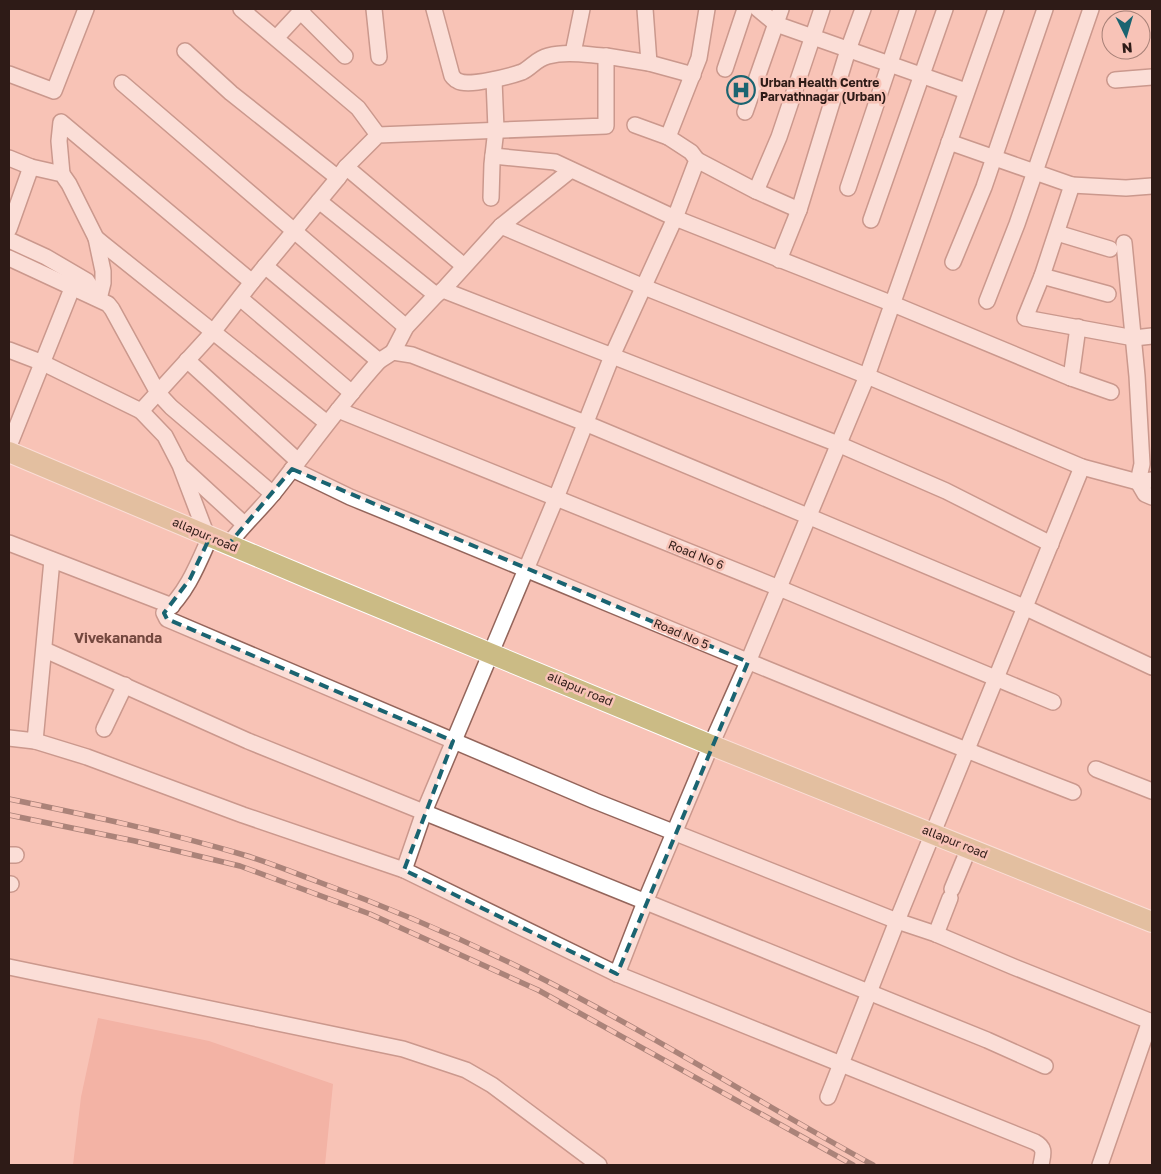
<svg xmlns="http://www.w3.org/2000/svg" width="1161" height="1174" viewBox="0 0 1161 1174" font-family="'Golos Text',sans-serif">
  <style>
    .green { fill: #ed9f90 }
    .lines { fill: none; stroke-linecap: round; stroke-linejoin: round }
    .minor-casing { stroke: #94655b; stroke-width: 18 }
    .major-casing { stroke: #fff; stroke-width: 22 }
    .minor { stroke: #fff; stroke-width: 15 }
    .major { stroke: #cbbb85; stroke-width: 20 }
    .rail-casing { stroke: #4e3530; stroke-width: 5.5 }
    .rail { stroke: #f8c3b7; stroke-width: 4; stroke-dasharray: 11; stroke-linecap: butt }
    .marked { fill: none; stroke: #1a6471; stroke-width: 4; stroke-dasharray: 10 6; stroke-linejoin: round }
    .labels { text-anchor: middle; stroke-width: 5; stroke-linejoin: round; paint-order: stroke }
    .poi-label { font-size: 12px; font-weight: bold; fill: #2e1b17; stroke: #f8c3b7; text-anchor: start }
    .street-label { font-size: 12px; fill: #2e1b17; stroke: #f8c3b7 }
    .neighbourhood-label { font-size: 14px; font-weight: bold; fill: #74483f; stroke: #f8c3b7 }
  </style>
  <rect width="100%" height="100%" fill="#f8c3b7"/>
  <path class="green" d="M 98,1018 L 209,1041 L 333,1084 L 325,1165 L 73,1165 L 81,1097 Z"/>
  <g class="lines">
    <defs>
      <g id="minor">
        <path d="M 241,9 L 358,108 L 378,135"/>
        <path d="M 374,9 L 379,57"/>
        <path d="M 434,9 L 452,76 C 454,78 455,80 458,81 C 468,87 511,76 522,72 C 532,67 536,59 548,56 C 567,51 587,55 606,56"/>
        <path d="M 645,9 L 649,63"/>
        <path d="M 758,9 L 776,24 L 966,91"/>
        <path d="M 300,11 L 345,56"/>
        <path d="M 277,37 L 303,9"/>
        <path d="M 185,51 L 231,93 L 338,178 L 346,167 L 464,266"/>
        <path d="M 573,53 L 582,9"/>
        <path d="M 725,69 L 745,9"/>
        <path d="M 9,74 L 54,91 L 86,9"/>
        <path d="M 1115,80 L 1152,77"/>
        <path d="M 122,83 L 406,327"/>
        <path d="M 745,112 L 781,9"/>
        <path d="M 635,125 L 668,137"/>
        <path d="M 949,142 L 1072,185 L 1042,276 L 1025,318 L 1134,338 L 1152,336"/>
        <path d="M 493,156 L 555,162 L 675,218 L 893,304 L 1071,378 L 1111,392"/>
        <path d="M 9,158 L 31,167 L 62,174 L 69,184 L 96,238 L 102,243 L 327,423"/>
        <path d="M 697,160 L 756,191 L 799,210"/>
        <path d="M 346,167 L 378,135 L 606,126 L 606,56 L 649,63 L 693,75"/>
        <path d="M 62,174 L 59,141 L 61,122 L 252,282"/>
        <path d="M 1072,185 L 1126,188 L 1152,186"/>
        <path d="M 848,188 L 908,9"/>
        <path d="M 756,191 L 779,137 L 822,9"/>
        <path d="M 491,198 L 492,164 L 496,129 L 494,80"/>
        <path d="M 319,201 L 436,295 L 443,290 L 838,444 L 946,491 L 1051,544"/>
        <path d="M 871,220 L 945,9"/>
        <path d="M 501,226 L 644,287 L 867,376 L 1082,467 L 1138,482 L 1152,480"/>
        <path d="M 9,229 L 31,167"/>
        <path d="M 1057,233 L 1110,249"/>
        <path d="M 96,238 L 103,271 L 103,283 L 99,299"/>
        <path d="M 9,240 L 46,257 L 87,281 L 98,298"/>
        <path d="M 1124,243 L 1137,376 L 1142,464 L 1138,482 L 1145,494 L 1152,497"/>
        <path d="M 9,258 L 108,304 L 112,309 L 158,393 L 171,407 L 273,494"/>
        <path d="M 779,260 L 799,210 L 848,50 L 863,9"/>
        <path d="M 953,262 L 984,187 L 1045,9"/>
        <path d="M 265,266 L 379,361 L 393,352 L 412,355 L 585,423 L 810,517 L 1024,607 L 1152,667"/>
        <path d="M 1042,276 L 1108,294"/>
        <path d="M 443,290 L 501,226 L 571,170"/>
        <path d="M 240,298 L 352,393"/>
        <path d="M 987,301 L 1017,224 L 1091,9"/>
        <path d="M 9,350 L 43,363 L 141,411 L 213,332 L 252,282 L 338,178"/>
        <path d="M 393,352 L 406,327 L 436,295"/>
        <path d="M 187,360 L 298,461"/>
        <path d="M 1071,378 L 1078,327"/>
        <path d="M 338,410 L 779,588 L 1053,702"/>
        <path d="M 141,411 L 165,436 L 180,465 L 207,536"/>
        <path d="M 9,446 L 73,286"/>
        <path d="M 183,468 L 244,524"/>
        <path d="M 292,469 L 350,497 C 591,595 830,698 1073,792"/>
        <path d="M 210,537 C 198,564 187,593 164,613 L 167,619 L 595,801 L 897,921 L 936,934 L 1014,967 L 1152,1022"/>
        <path d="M 9,543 L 172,606"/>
        <path d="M 228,545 C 243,525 261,509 276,490 C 310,447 342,402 379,361"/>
        <path d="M 45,650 L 248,741 L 987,1040 L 1045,1066"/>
        <path d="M 104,729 L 125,685"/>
        <path d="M 9,738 L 35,741 L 52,560"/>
        <path d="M 35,741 L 87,757 L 243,815 L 404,870 L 617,974 L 1035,1142 C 1046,1148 1043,1154 1041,1165"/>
        <path d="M 1096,769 L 1152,791"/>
        <path d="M 9,855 L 16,855"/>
        <path d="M 404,870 L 424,812 L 556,498 L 612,356 L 675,218 L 697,160 L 691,152 L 668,137 L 699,58 L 707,9"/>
        <path d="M 9,884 L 11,884"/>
        <path d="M 952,889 L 969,848"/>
        <path d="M 936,934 L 950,898"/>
        <path d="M 9,967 L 403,1049 L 466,1070 L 492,1085 L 599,1165"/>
        <path d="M 617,974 L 645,902 L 711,745 L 748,662 L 867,376 L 996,9"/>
        <path d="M 828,1097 L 897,921 L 1082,467"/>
        <path d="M 1100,1165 L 1150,1021"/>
      </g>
      <path id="major" d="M 9,452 L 313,580 L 711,745 L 1152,922"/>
    </defs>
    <use href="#minor" class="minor-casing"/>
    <use href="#major" class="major-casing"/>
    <use href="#minor" class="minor"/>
    <use href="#major" class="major"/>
    <defs>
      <g id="rail">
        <path d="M 9,799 C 87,815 167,832 244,855 C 268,862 292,872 316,881 C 388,907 460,938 529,972 C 647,1031 758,1102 873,1165"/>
        <path d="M 9,815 L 135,841 L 240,866 L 370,914 L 538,990 L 853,1165"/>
      </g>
    </defs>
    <use href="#rail" class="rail-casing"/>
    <use href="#rail" class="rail"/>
  </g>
  <path d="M0 0H1161V1174H0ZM 292,469 L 748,662 L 617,974 L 404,870 L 453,741 L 167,619 L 164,613 L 190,579 L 210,537 L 228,545 Z" fill="#f8c3b7" fill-opacity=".55" fill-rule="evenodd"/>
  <path class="marked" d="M 292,469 L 748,662 L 617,974 L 404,870 L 453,741 L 167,619 L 164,613 L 190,579 L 210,537 L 228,545 Z"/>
  <defs>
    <symbol id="hospital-ring" viewBox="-11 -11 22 22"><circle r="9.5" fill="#f8c3b7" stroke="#1a6471" stroke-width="1.5"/><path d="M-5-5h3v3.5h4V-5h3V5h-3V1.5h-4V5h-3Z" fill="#1a6471"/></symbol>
  </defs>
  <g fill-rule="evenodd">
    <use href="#hospital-ring" x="725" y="74" width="32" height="32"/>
  </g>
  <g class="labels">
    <g class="poi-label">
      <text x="760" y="87">Urban Health Centre<tspan x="760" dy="14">Parvathnagar (Urban)</tspan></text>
    </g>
    <g class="street-label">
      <text transform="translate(205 535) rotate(23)" y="4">allapur road</text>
      <text transform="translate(696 555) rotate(22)" y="4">Road No 6</text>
      <text transform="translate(681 634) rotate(23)" y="4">Road No 5</text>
      <text transform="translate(580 689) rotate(23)" y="4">allapur road</text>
      <text transform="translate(955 842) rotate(22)" y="4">allapur road</text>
    </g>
    <g class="neighbourhood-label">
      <text x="118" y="643">Vivekananda</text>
    </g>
  </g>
  <rect width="1161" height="1174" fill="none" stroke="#2e1b17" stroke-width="20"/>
  <g transform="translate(1126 35) rotate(175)"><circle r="24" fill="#f8c3b7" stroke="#a78077"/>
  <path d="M0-4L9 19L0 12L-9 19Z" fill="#1a6471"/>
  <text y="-8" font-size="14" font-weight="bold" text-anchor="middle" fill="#2e1b17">N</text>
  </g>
</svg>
